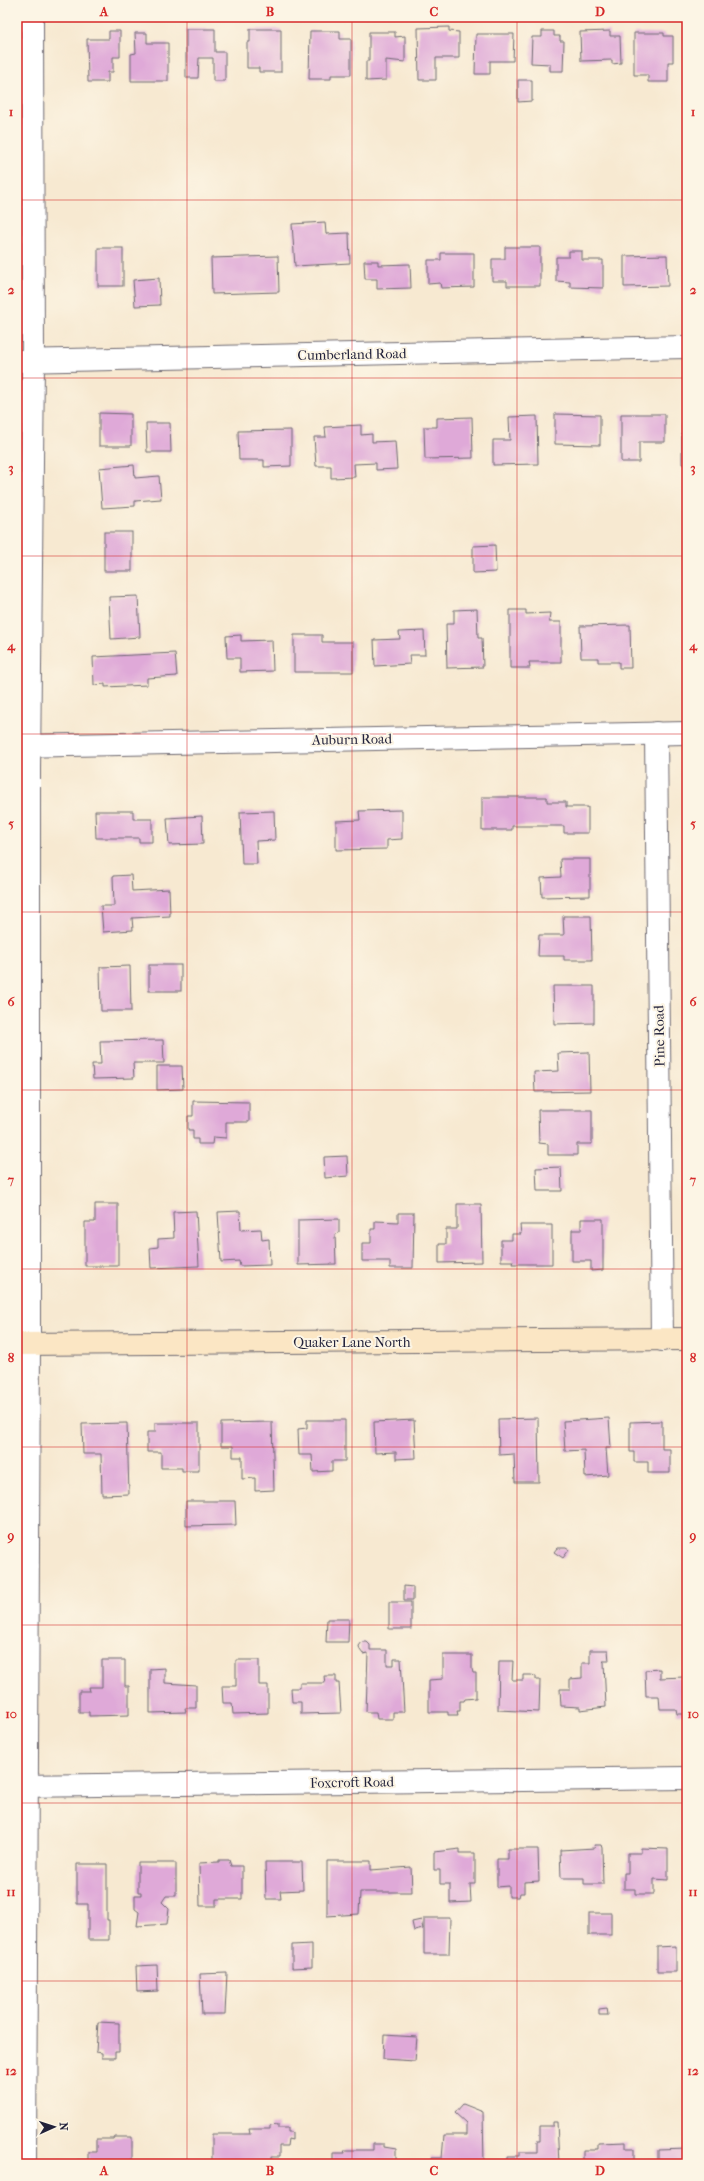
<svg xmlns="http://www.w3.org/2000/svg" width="704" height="2181" viewBox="0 0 704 2181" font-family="'IM FELL French Canon',serif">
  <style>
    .building { fill: #dfa9d8 }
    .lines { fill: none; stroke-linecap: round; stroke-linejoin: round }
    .street-casing { stroke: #6d6870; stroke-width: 24 }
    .secondary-casing { stroke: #6d6870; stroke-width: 24 }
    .street { stroke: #fff; stroke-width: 22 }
    .secondary { stroke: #fbe6c4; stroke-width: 22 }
    .grid { fill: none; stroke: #d62828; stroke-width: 1; stroke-opacity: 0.55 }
    .labels { text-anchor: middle; stroke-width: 4; stroke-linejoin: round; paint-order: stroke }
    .street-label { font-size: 14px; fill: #22223b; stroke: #fcf5e5 }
    .neatline { fill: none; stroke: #d62828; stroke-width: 1.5 }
    .grid-label { font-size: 13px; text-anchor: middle; font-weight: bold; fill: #d62828 }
  </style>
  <rect width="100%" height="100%" fill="#fcf5e5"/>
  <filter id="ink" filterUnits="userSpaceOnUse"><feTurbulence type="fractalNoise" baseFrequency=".025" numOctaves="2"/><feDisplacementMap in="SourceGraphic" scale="8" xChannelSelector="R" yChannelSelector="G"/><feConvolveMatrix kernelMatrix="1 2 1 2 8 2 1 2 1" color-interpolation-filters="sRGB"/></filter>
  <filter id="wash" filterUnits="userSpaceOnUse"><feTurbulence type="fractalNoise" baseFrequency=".012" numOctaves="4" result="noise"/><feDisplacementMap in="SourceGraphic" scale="16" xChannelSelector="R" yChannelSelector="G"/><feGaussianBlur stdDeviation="0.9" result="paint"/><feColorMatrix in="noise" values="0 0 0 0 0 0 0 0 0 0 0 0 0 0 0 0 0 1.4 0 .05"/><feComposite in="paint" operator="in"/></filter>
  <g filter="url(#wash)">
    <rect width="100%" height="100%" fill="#f7e9d1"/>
    <g id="blocks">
      <g class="building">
        <path d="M 449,27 L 449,31 L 459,32 L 459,58 L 436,58 L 436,80 L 419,80 L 418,28 Z"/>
        <path d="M 186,29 L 215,29 L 215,52 L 225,52 L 225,81 L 213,81 L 213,58 L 199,58 L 198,78 L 186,78 Z"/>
        <path d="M 250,29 L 281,29 L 281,72 L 259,72 L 259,68 L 247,68 L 247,42 L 250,42 Z"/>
        <path d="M 109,31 L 120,31 L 120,57 L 113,57 L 113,72 L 108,72 L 108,82 L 88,82 L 87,39 L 109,39 Z"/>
        <path d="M 310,31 L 340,31 L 340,39 L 351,39 L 351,75 L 331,75 L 331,79 L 309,79 Z"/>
        <path d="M 542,31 L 554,31 L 554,36 L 560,36 L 560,41 L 564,41 L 563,71 L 550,71 L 550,64 L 531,63 L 532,37 L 542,37 Z"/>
        <path d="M 610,31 L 610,36 L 620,36 L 621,63 L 612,64 L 612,60 L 581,61 L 580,32 Z"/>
        <path d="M 369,32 L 395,32 L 395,37 L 405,36 L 405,62 L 386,60 L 386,80 L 366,81 L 366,61 L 369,61 Z"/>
        <path d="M 135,33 L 147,33 L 147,43 L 168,43 L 168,81 L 131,81 L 131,54 L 136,53 Z"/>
        <path d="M 634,33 L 664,33 L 664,36 L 673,36 L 673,62 L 668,62 L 668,82 L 648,82 L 648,75 L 634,75 Z"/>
        <path d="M 476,34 L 514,34 L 513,61 L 490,61 L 490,74 L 475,74 Z"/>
        <path d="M 518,80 L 532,80 L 532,101 L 518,102 Z"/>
        <path d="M 325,222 L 326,234 L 349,233 L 350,263 L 295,266 L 292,224 Z"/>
        <path d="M 505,247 L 540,247 L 540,286 L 507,286 L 507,281 L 492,281 L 492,259 L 505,259 Z"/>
        <rect x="98" y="248" width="25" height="38"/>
        <path d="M 569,251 L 582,251 L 582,260 L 603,260 L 603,288 L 570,287 L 570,282 L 556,281 L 556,257 L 569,257 Z"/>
        <path d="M 441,253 L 474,253 L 474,287 L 441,288 L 440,283 L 428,284 L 428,260 L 441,260 Z"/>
        <path d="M 667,255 L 668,286 L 624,287 L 624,256 Z"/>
        <path d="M 278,256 L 279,292 L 212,294 L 211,258 Z"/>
        <path d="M 364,261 L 378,261 L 378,265 L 410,264 L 411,288 L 377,289 L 377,279 L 365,279 Z"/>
        <path d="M 159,278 L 160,305 L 135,306 L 133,280 Z"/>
        <path d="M 99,413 L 131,414 L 131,446 L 99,446 Z"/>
        <path d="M 555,414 L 600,415 L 600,445 L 555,444 Z"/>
        <path d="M 621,414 L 665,414 L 665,442 L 639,442 L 639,462 L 621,462 Z"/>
        <path d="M 537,416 L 538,464 L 493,465 L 493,440 L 510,440 L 509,417 Z"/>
        <path d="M 472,417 L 473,458 L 425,459 L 424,427 L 437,427 L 437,418 Z"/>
        <path d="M 146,423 L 170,423 L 171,452 L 147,452 Z"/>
        <path d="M 682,424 L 687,424 L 687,465 L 682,464 Z"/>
        <path d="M 361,425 L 361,435 L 372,434 L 372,442 L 395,441 L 397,469 L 376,470 L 376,463 L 354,464 L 355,477 L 331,478 L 331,466 L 316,466 L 314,437 L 326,437 L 325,427 Z"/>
        <path d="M 291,430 L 291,466 L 264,467 L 264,460 L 239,460 L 238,431 Z"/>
        <path d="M 134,465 L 135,478 L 159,476 L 161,499 L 135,501 L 135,506 L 102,508 L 99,468 Z"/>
        <rect x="104" y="532" width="28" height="39"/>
        <path d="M 495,545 L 496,572 L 473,573 L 473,546 Z"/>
        <path d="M 138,596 L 140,637 L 111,639 L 109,597 Z"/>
        <path d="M 477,609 L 478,638 L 482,638 L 483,667 L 447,668 L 446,624 L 454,624 L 454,610 Z"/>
        <path d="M 510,610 L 526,610 L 526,614 L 550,613 L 549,622 L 561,622 L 561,662 L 529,662 L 530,668 L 510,668 Z"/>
        <path d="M 630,625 L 631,668 L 619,668 L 619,662 L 598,662 L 598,658 L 581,658 L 580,626 Z"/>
        <path d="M 424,631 L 425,655 L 409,655 L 410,664 L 375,666 L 374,640 L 400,639 L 399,632 Z"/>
        <path d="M 241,635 L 241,641 L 272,640 L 273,671 L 240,672 L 240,658 L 227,658 L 226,636 Z"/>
        <path d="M 294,635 L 322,635 L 322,642 L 353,642 L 353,672 L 294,672 Z"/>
        <path d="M 175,653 L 177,676 L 147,678 L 147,685 L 105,687 L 105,684 L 94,685 L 93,657 Z"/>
        <path d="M 482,797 L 547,797 L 547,802 L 566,802 L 566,807 L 588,807 L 588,833 L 564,833 L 564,826 L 512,826 L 512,830 L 482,830 Z"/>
        <path d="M 402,810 L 402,839 L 387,840 L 387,849 L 336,850 L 336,821 L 360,820 L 359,811 Z"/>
        <path d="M 95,811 L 133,811 L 133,819 L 152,819 L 152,842 L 139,842 L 139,838 L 96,838 Z"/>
        <path d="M 274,811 L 275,840 L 256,841 L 257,864 L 242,864 L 240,812 Z"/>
        <path d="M 202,816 L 203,844 L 169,845 L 167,818 Z"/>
        <path d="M 560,859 L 590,859 L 590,896 L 542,897 L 541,878 L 561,877 Z"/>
        <path d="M 131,875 L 132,891 L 169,889 L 170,916 L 132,918 L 133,930 L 103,932 L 101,906 L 114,906 L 113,876 Z"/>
        <path d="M 563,916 L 591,916 L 592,960 L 564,960 L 564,956 L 538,956 L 539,935 L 564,935 Z"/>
        <rect x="149" y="965" width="32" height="26"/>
        <path d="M 130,966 L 131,1011 L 101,1011 L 100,967 Z"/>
        <path d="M 553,986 L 594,986 L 594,1023 L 554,1024 Z"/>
        <path d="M 163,1040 L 164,1063 L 133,1063 L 134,1078 L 93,1079 L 92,1064 L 101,1064 L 100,1041 Z"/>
        <path d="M 589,1052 L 590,1091 L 535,1092 L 534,1072 L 559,1071 L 558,1053 Z"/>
        <path d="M 157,1066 L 182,1066 L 183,1089 L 157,1090 Z"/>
        <path d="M 193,1101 L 249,1102 L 249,1122 L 226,1122 L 226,1138 L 213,1137 L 212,1144 L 198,1144 L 198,1139 L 193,1139 L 193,1130 L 188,1130 L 188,1116 L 193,1116 Z"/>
        <path d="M 538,1110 L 592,1110 L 592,1144 L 577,1144 L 577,1155 L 548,1155 L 548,1144 L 539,1143 Z"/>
        <path d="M 347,1156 L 348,1176 L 325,1178 L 324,1157 Z"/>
        <path d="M 561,1167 L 562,1191 L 537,1191 L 536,1168 Z"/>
        <path d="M 95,1204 L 118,1204 L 118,1266 L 85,1266 L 85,1222 L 95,1222 Z"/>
        <path d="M 457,1204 L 481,1204 L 482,1262 L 439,1263 L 439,1244 L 446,1244 L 446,1229 L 457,1229 Z"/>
        <path d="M 196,1211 L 199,1266 L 151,1268 L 150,1248 L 158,1247 L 158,1239 L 174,1238 L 173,1212 Z"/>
        <path d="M 240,1211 L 241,1230 L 261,1229 L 262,1240 L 269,1239 L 270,1265 L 240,1266 L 239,1261 L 221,1262 L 218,1212 Z"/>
        <path d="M 398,1213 L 414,1213 L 413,1268 L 390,1268 L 390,1261 L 362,1261 L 362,1243 L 371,1243 L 371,1229 L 375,1229 L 375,1221 L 398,1222 Z"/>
        <path d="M 339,1219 L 339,1233 L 335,1234 L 336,1264 L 298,1265 L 298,1220 Z"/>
        <path d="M 581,1219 L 603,1219 L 603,1270 L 591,1271 L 591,1261 L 572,1261 L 572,1230 L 581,1230 Z"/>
        <path d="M 520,1225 L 552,1225 L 552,1264 L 512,1264 L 513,1261 L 501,1261 L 501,1240 L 512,1240 L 512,1234 L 521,1234 Z"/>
        <path d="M 538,1418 L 539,1482 L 515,1482 L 514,1454 L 499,1455 L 498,1419 Z"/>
        <path d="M 609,1418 L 611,1448 L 606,1448 L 608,1475 L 585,1477 L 584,1450 L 565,1451 L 563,1421 Z"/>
        <path d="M 307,1420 L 345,1420 L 345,1461 L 332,1461 L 332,1471 L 313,1472 L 312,1455 L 299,1455 L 298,1429 L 307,1428 Z"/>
        <path d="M 414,1420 L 416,1458 L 396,1459 L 396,1452 L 375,1453 L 374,1422 Z"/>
        <path d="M 662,1421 L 662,1449 L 670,1449 L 670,1473 L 648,1473 L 648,1462 L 634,1462 L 634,1452 L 630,1452 L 630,1422 Z"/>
        <path d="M 272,1422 L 274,1490 L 255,1491 L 255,1478 L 242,1479 L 242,1457 L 233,1457 L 233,1446 L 221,1446 L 221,1423 Z"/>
        <path d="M 127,1423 L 129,1494 L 102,1495 L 101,1454 L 83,1454 L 82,1424 Z"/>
        <path d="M 155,1423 L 199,1423 L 199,1471 L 182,1471 L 182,1468 L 161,1468 L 161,1452 L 147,1452 L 147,1432 L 155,1432 Z"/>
        <path d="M 186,1501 L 235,1501 L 236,1525 L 186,1526 Z"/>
        <path d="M 557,1548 L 566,1548 L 569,1550 L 563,1558 L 554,1552 Z"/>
        <path d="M 404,1586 L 413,1587 L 413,1600 L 404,1600 Z"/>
        <rect x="389" y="1602" width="22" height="27"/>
        <path d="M 327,1619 L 349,1619 L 348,1642 L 326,1642 Z"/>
        <path d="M 362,1642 L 367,1642 L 370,1645 L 370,1650 L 387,1650 L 387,1665 L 394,1665 L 394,1659 L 401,1659 L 404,1712 L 393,1712 L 393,1719 L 377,1719 L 376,1712 L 366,1712 L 368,1653 L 363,1654 L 360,1650 L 359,1646 Z"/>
        <path d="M 590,1650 L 608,1650 L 609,1661 L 603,1661 L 604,1662 L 606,1707 L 580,1710 L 580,1707 L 561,1706 L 560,1689 L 570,1689 L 570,1679 L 582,1678 L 582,1663 L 590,1663 Z"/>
        <path d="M 443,1655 L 472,1655 L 472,1669 L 473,1673 L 476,1673 L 476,1698 L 465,1699 L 464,1701 L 460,1701 L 460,1711 L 457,1711 L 458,1715 L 448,1715 L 448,1712 L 429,1712 L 429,1680 L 443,1679 Z"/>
        <path d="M 102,1660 L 125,1660 L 125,1686 L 129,1686 L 129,1715 L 89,1716 L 89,1712 L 79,1712 L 79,1691 L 90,1691 L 89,1687 L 102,1687 Z"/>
        <path d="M 236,1660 L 259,1660 L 259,1685 L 268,1685 L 268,1713 L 233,1714 L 232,1703 L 223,1703 L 222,1686 L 236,1686 Z"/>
        <path d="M 499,1661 L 513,1661 L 512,1680 L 523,1680 L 523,1675 L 531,1675 L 536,1676 L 536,1680 L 540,1680 L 539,1712 L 498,1710 Z"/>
        <path d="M 165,1668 L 165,1683 L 196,1685 L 196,1708 L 185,1708 L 186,1712 L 150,1713 L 150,1669 Z"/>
        <path d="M 684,1668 L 687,1668 L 686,1714 L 677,1714 L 676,1709 L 660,1709 L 659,1696 L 646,1696 L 645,1670 L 660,1669 L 660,1678 L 684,1677 Z"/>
        <path d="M 324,1676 L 336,1676 L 336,1683 L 339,1683 L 341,1713 L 301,1714 L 301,1702 L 292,1702 L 291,1688 L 300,1688 L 300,1683 L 325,1683 Z"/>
        <path d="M 594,1845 L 601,1845 L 602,1848 L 603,1884 L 584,1884 L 584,1878 L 561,1878 L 560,1850 L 595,1848 Z"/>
        <path d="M 641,1848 L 668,1849 L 668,1880 L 654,1879 L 654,1894 L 635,1894 L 635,1889 L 624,1889 L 624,1873 L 628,1873 L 628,1853 L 641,1853 Z"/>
        <path d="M 460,1849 L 460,1853 L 475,1853 L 475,1884 L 470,1884 L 471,1902 L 450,1903 L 450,1884 L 440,1884 L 440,1870 L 434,1870 L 434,1852 Z"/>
        <path d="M 508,1849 L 538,1849 L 539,1881 L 524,1882 L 524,1893 L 520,1893 L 519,1897 L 509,1897 L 509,1886 L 497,1887 L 497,1859 L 508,1859 Z"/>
        <path d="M 219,1860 L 229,1860 L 231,1866 L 242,1866 L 242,1899 L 216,1899 L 216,1906 L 200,1906 L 199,1863 L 219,1862 Z"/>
        <path d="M 327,1861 L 371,1861 L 371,1870 L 411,1867 L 412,1892 L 360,1892 L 359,1914 L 327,1916 Z"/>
        <path d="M 265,1862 L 302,1862 L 303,1890 L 280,1891 L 281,1899 L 266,1899 Z"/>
        <path d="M 138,1863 L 176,1863 L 176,1896 L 166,1896 L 162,1902 L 169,1909 L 167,1924 L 137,1926 L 139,1912 L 135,1909 L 135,1895 L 141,1895 L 141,1892 L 138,1892 Z"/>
        <path d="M 77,1864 L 107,1864 L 107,1920 L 109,1920 L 109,1940 L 88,1940 L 88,1904 L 77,1904 Z"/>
        <rect x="589" y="1913" width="22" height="22"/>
        <path d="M 424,1918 L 450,1918 L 449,1954 L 424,1954 Z"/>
        <path d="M 421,1920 L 423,1929 L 414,1931 L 412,1922 Z"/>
        <path d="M 312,1944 L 312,1967 L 292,1968 L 292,1945 Z"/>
        <path d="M 676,1946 L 676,1972 L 657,1972 L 657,1947 Z"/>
        <path d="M 157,1965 L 158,1991 L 137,1992 L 136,1966 Z"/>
        <path d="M 227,1973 L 225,2014 L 202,2014 L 200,1974 Z"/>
        <path d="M 607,2008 L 608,2015 L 599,2015 L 599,2009 Z"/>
        <path d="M 98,2022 L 119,2023 L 119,2052 L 115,2052 L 115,2058 L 102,2058 L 102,2053 L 96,2052 Z"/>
        <path d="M 384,2035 L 417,2037 L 415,2061 L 383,2059 Z"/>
        <path d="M 463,2104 L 483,2112 L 484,2164 L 431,2164 L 431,2158 L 442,2158 L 444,2135 L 466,2135 L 466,2123 L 455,2113 Z"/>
        <path d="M 553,2122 L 557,2122 L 559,2164 L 507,2164 L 507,2156 L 519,2156 L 519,2152 L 537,2152 L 537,2141 L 540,2141 L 540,2126 L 553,2126 Z"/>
        <path d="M 278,2124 L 278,2128 L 288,2128 L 288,2132 L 292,2132 L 292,2140 L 288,2139 L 287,2146 L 279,2146 L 279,2157 L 271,2157 L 271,2164 L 212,2164 L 212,2134 L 250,2134 L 249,2129 L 270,2129 L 270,2125 Z"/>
        <path d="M 115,2137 L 132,2137 L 132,2164 L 77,2164 L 77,2160 L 88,2160 L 88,2152 L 96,2152 L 96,2139 L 114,2139 Z"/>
        <path d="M 626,2142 L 626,2148 L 634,2148 L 634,2164 L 583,2164 L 583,2150 L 595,2150 L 595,2149 L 598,2149 L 598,2143 Z"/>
        <path d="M 373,2144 L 384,2144 L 384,2147 L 396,2149 L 396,2162 L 389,2162 L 389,2164 L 333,2164 L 333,2153 L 345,2153 L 344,2150 L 373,2150 Z"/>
        <path d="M 687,2149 L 687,2164 L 658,2164 L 658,2150 Z"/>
      </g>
    </g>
  </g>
  <g filter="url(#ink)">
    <use href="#blocks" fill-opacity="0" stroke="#6d6870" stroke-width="1"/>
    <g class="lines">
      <defs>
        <g id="street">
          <path d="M 17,361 L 687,347"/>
          <path d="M 656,733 L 662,1340"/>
          <path d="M 17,746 L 687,733"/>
          <path d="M 17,1786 L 687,1778"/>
          <path d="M 25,2164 L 29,1344 L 29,769 L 33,361 L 32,17"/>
        </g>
        <path id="secondary" d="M 17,1344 L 687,1339"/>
      </defs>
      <use href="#street" class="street-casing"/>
      <use href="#secondary" class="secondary-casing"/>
      <use href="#street" class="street"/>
      <use href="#secondary" class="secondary"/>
    </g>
  </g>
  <path class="grid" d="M 187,17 L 187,2164M 352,17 L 352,2164M 517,17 L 517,2164M 17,200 L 687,200M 17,378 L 687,378M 17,556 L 687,556M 17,734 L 687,734M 17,912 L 687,912M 17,1090 L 687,1090M 17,1269 L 687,1269M 17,1447 L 687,1447M 17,1625 L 687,1625M 17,1803 L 687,1803M 17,1981 L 687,1981"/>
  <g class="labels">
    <g class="street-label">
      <text transform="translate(352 354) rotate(-1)" y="5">Cumberland Road</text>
      <text transform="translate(352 739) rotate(-1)" y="5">Auburn Road</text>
      <text transform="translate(659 1036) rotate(-91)" y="5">Pine Road</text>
      <text x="352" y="1347">Quaker Lane North</text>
      <text transform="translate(352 1782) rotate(-1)" y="5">Foxcroft Road</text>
    </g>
  </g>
  <rect width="704" height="2181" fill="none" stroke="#fcf5e5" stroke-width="44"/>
  <g transform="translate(54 2127) rotate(87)" stroke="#fcf5e5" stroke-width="3" paint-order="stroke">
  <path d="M0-3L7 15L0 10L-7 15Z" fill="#22223b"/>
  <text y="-6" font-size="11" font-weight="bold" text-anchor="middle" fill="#22223b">N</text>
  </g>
  <rect x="22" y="22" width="660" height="2137" class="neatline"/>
  <g class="grid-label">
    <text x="104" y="16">A</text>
    <text x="270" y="16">B</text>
    <text x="434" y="16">C</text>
    <text x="600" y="16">D</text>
    <text x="11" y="116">1</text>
    <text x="693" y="116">1</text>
    <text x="11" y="294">2</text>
    <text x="693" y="294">2</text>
    <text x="11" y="472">3</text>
    <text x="693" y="472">3</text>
    <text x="11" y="650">4</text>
    <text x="693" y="650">4</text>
    <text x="11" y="828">5</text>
    <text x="693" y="828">5</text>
    <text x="11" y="1006">6</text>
    <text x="693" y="1006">6</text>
    <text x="11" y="1184">7</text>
    <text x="693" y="1184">7</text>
    <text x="11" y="1362">8</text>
    <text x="693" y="1362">8</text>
    <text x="11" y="1540">9</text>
    <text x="693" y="1540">9</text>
    <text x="11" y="1718">10</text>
    <text x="693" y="1718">10</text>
    <text x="11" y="1896">11</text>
    <text x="693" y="1896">11</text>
    <text x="11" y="2075">12</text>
    <text x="693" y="2075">12</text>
    <text x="104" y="2175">A</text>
    <text x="270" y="2175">B</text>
    <text x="434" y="2175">C</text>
    <text x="600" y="2175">D</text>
  </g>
</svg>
